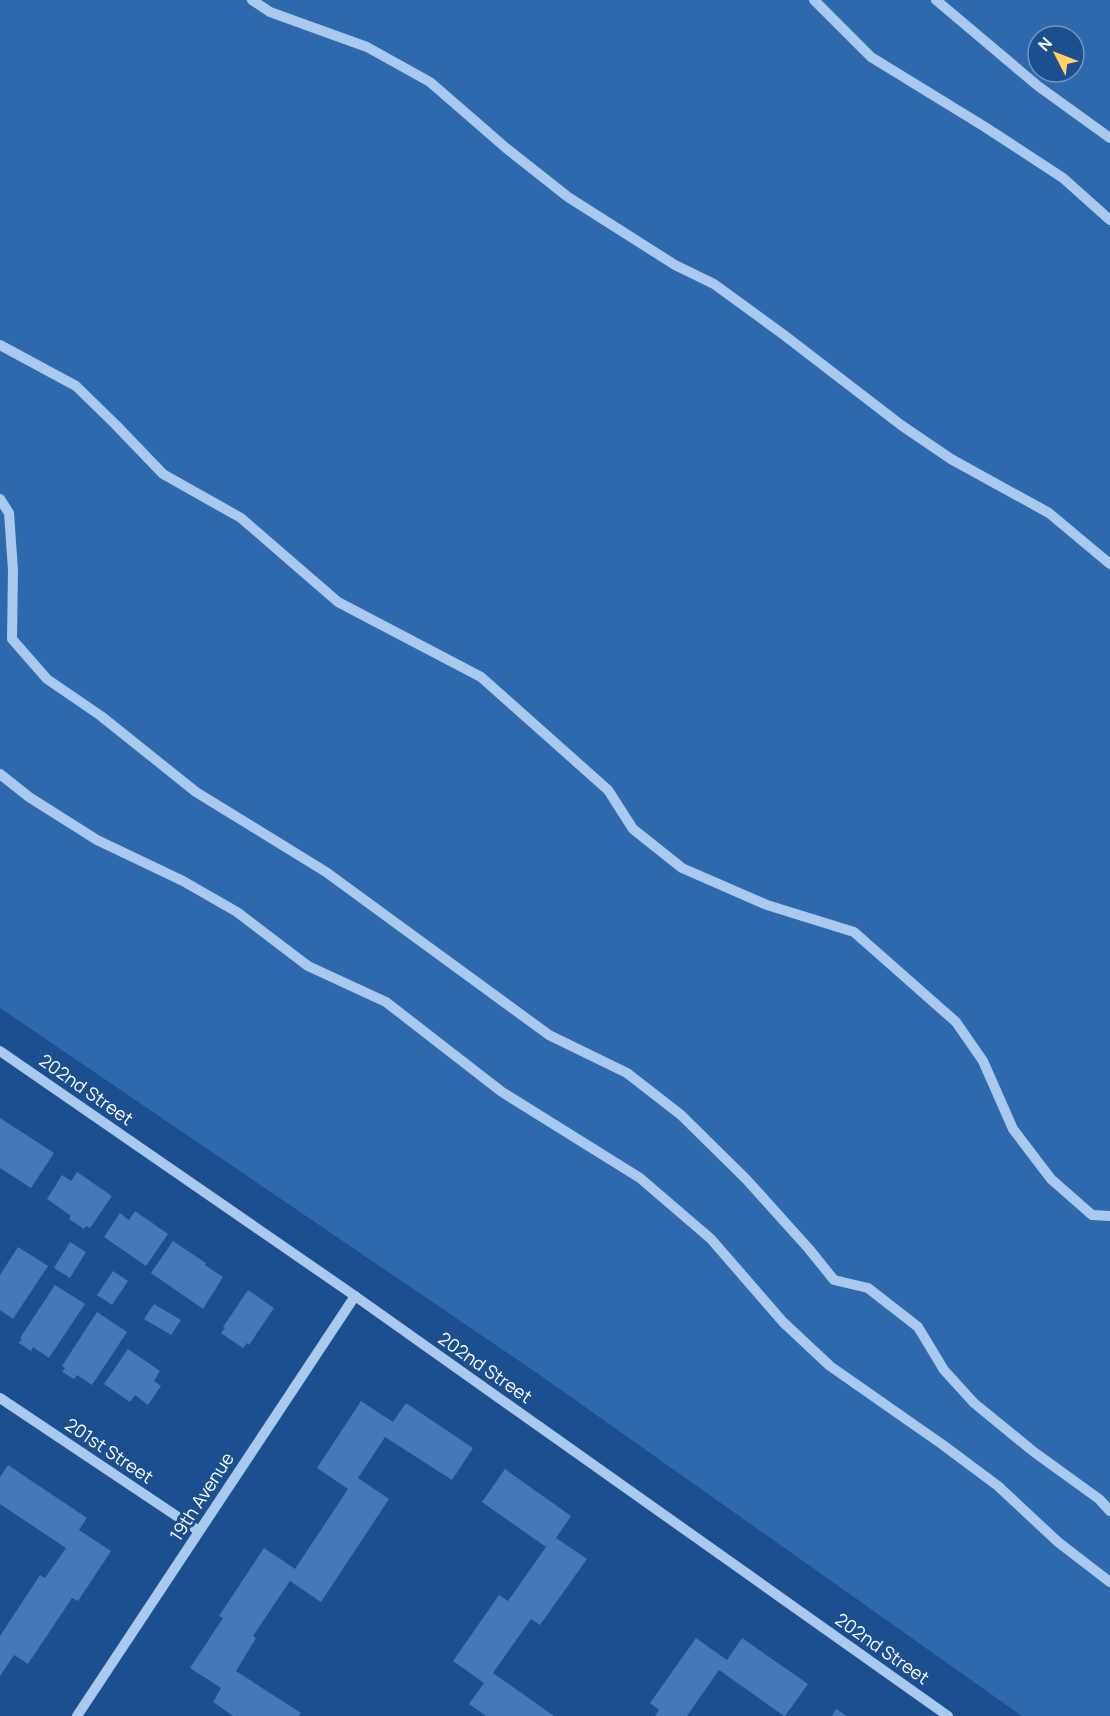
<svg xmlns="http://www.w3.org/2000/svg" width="1110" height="1716" viewBox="0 0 1110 1716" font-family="Manrope,sans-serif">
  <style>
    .green { fill: #2e69ad; fill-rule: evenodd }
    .building { fill: #4478b7 }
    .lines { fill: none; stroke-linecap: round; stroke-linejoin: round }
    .minor { stroke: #a9c9ee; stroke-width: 10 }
    .labels { text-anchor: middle; stroke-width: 6; stroke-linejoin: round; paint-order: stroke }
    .street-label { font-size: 18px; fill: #fff; stroke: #1b4f8f }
  </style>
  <rect width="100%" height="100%" fill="#1b4f8f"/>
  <path class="green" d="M 0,0 L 1110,0 L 1110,1716 L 1022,1716 L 537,1373 L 0,1008 ZM 1038,36 L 1074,36 L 1074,72 L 1038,72 Z"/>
  <g class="building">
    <path d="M 0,1118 L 54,1153 L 31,1188 L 0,1168 Z"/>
    <path d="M 77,1172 L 112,1196 L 90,1228 L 86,1226 L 84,1229 L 69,1219 L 71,1216 L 47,1199 L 62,1175 L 71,1181 Z"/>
    <path d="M 135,1211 L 168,1234 L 146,1266 L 104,1237 L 120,1213 L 129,1220 Z"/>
    <path d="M 173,1241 L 206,1263 L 205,1265 L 223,1277 L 203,1309 L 151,1273 Z"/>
    <path d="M 70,1242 L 86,1252 L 70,1278 L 54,1268 Z"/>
    <path d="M 18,1247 L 48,1266 L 13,1319 L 0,1310 L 0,1275 Z"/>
    <path d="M 113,1271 L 128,1281 L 112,1305 L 97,1295 Z"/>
    <path d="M 55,1285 L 85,1304 L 49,1358 L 33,1347 L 31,1351 L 19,1343 L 22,1339 L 20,1338 Z"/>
    <path d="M 248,1290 L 274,1308 L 249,1345 L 247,1343 L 243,1348 L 221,1333 L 225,1328 L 223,1327 Z"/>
    <path d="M 154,1304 L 181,1320 L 171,1335 L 144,1319 Z"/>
    <path d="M 97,1312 L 127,1332 L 92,1385 L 77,1375 L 74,1379 L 62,1372 L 65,1368 L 62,1366 Z"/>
    <path d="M 128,1349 L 160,1371 L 154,1381 L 161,1386 L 148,1405 L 135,1395 L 130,1402 L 104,1384 Z"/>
    <path d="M 361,1401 L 393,1422 L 406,1403 L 473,1448 L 452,1480 L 385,1437 L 358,1478 L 389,1499 L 321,1602 L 290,1581 L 253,1636 L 256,1638 L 236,1671 L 301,1713 L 299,1716 L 233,1716 L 213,1702 L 221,1688 L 190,1668 L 223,1618 L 219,1616 L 264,1548 L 295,1569 L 348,1489 L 317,1468 Z"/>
    <path d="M 8,1465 L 87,1518 L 79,1530 L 111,1551 L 78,1601 L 72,1598 L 28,1664 L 14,1655 L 0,1676 L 0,1636 L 40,1575 L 45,1578 L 66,1548 L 0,1504 L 0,1477 Z"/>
    <path d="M 505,1469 L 571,1516 L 556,1538 L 587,1559 L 540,1625 L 531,1619 L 493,1673 L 554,1716 L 486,1716 L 469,1704 L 484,1683 L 453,1661 L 499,1595 L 508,1601 L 546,1547 L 482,1502 Z"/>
    <path d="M 696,1638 L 727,1660 L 742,1638 L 808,1684 L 785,1716 L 784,1716 L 719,1670 L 687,1716 L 655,1716 L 659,1710 L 650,1703 Z"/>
    <path d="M 836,1709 L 847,1716 L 832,1716 Z"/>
  </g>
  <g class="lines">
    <g class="minor">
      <path d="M 252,0 L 270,12 L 367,47 L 430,82 L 506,148 L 568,197 L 675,265 L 714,284 L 784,335 L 901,425 L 951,459 L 1049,513 L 1110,564"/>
      <path d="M 814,0 L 871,57 L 985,127 L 1063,178 L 1110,220"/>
      <path d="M 936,0 L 1038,86 L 1110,138"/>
      <path d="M 0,345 L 76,386 L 115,424 L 163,474 L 241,518 L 338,602 L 481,677 L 608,790 L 633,829 L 682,868 L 767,905 L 854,932 L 956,1022 L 983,1061 L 1013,1129 L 1051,1179 L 1092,1215 L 1110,1216"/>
      <path d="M 0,499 L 9,513 L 13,570 L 12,639 L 47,679 L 101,716 L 196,792 L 326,872 L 549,1035 L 627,1073 L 681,1115 L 746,1179 L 809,1249 L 834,1280 L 868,1288 L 918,1327 L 944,1370 L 974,1403 L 1034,1452 L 1099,1499 L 1110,1511"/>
      <path d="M 0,774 L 29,797 L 97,840 L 183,881 L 237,912 L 308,966 L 386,1002 L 502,1092 L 640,1178 L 711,1239 L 783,1322 L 830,1366 L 943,1445 L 998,1486 L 1058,1542 L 1110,1582"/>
      <path d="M 0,1051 L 355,1296 L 948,1716"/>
      <path d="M 0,1398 L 199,1531"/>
      <path d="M 77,1716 L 355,1296"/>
    </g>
  </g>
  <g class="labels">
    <g class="street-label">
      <text transform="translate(86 1090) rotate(35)" y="6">202nd Street</text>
      <text transform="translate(485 1368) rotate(35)" y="6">202nd Street</text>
      <text transform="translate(109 1451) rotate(34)" y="6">201st Street</text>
      <text transform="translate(202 1497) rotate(-57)" y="6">19th Avenue</text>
      <text transform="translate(882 1649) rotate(35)" y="6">202nd Street</text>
    </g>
  </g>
  <g transform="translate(1056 54) rotate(312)"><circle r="28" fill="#1b4f8f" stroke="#7695bc" stroke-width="1.5"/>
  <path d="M0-4.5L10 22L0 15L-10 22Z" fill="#ffd166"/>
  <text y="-9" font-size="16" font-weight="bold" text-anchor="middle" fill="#ffffff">N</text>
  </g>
</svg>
